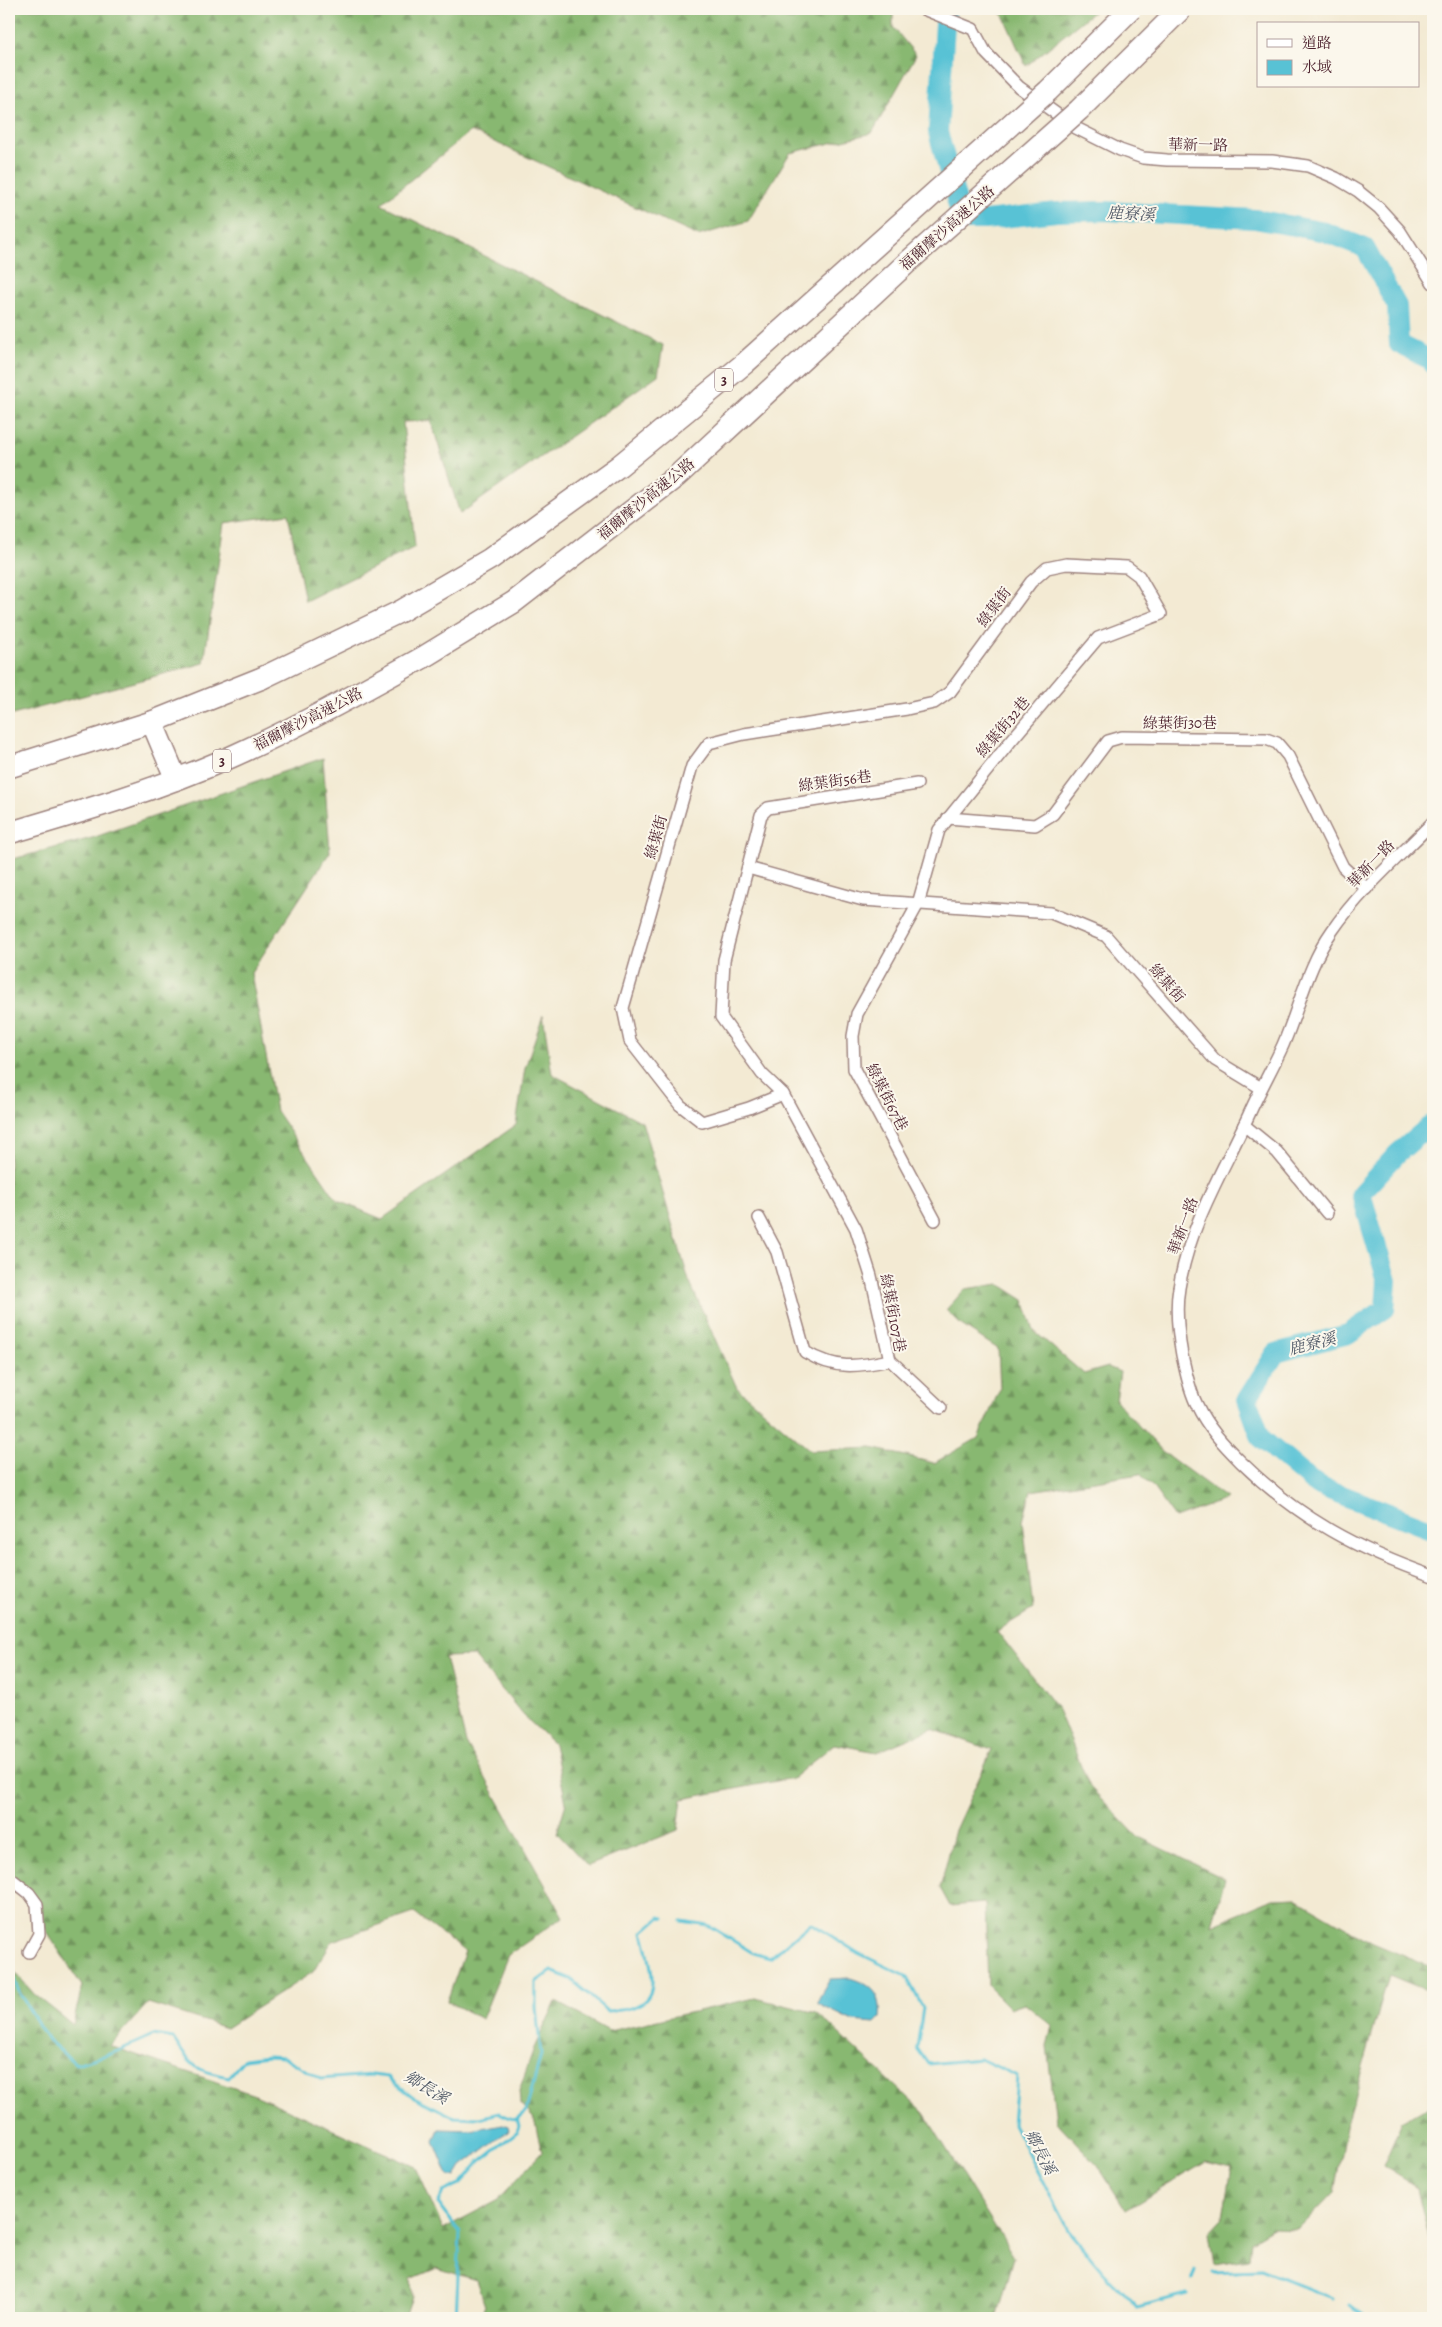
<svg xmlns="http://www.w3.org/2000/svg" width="1442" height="2327" viewBox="0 0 1442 2327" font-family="Alegreya,'Noto Serif TC',serif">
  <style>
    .forest { fill: url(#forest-firs); stroke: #696c4e }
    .water { fill: #58c2d5; stroke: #517080 }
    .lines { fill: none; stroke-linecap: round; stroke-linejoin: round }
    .stream { stroke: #58c2d5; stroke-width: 3 }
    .river { stroke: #58c2d5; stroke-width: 20 }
    .street-casing { stroke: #9e847f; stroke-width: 14 }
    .highway-casing { stroke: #9e847f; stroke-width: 24 }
    .street { stroke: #fff; stroke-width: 11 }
    .highway { stroke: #fff; stroke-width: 21 }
    .highway-bridge-casing { stroke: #9e847f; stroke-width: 24; stroke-linecap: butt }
    .highway-bridge { stroke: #fff; stroke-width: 21 }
    .labels { text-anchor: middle; stroke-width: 4; stroke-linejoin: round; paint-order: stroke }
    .shield { fill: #fbf7ec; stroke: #7f6065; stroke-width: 1 }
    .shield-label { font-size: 14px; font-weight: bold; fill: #4a1f2b }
    .street-label { font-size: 15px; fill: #4a1f2b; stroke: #fbf7ec }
    .water-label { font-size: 16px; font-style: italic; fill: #4f5866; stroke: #fbf7ec }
  </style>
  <defs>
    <pattern id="forest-firs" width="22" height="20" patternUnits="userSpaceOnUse" patternTransform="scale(1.25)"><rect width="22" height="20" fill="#88b871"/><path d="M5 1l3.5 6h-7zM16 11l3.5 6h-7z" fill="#71955d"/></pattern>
  </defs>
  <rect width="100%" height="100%" fill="#fbf7ec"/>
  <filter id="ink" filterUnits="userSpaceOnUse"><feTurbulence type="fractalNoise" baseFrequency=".02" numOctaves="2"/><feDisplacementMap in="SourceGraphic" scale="10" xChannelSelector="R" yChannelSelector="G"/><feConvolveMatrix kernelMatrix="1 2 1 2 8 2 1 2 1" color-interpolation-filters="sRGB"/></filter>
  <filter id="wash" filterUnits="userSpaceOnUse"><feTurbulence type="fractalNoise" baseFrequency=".0096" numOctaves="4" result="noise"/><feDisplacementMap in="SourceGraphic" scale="20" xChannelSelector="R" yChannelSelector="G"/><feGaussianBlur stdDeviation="1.12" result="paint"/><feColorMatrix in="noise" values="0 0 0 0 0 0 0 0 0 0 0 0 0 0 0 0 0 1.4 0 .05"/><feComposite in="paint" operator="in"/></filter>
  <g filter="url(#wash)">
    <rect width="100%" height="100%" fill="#f3ead3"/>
    <g class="forest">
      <path d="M 9,9 L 893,9 L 893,27 L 916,55 L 872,133 L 790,153 L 748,221 L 698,236 L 471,131 L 381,204 L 663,345 L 658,375 L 460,514 L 431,421 L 403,422 L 415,547 L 305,601 L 288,514 L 224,523 L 204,663 L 9,716 Z"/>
      <path d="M 995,9 L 1097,9 L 1026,66 L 1003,15 Z"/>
      <path d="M 323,758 L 330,852 L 251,973 L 276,1111 L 337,1200 L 382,1219 L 516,1125 L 525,1068 L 543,1015 L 552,1074 L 642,1122 L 689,1281 L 737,1388 L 811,1451 L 872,1448 L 934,1463 L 978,1438 L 1000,1389 L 998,1349 L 960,1324 L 946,1310 L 965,1289 L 999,1284 L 1024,1300 L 1034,1331 L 1084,1374 L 1108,1367 L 1120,1372 L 1116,1401 L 1163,1452 L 1227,1499 L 1175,1518 L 1152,1486 L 1140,1474 L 1031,1491 L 1023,1521 L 1033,1609 L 997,1631 L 1058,1710 L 1090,1787 L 1137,1836 L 1225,1879 L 1212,1925 L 1273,1899 L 1296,1898 L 1373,1943 L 1433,1968 L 1433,1993 L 1389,1975 L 1346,2127 L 1334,2192 L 1298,2229 L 1273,2228 L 1251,2241 L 1249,2259 L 1214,2264 L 1209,2232 L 1223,2217 L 1231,2168 L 1206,2162 L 1126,2210 L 1098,2166 L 1056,2121 L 1047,2046 L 1052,2026 L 1024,2003 L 1010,2008 L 988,1986 L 985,1903 L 950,1906 L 940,1888 L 955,1830 L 992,1750 L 932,1729 L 877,1752 L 834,1744 L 793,1778 L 682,1799 L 678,1830 L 588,1866 L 557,1833 L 566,1803 L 554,1744 L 524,1716 L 474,1656 L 445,1657 L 466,1743 L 563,1917 L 508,1955 L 482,2019 L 447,2001 L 465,1951 L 414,1913 L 332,1941 L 313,1972 L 226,2028 L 148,2003 L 110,2046 L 255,2095 L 416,2167 L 443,2229 L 498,2200 L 542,2152 L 534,2119 L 520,2102 L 519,2091 L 534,2048 L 556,2002 L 609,2031 L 755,1998 L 817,2013 L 924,2113 L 1014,2257 L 997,2318 L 478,2318 L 485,2306 L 476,2280 L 437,2268 L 411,2279 L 412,2297 L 405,2318 L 9,2318 L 9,1965 L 34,1994 L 73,2025 L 82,1986 L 22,1894 L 9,1891 L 9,1843 L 11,1842 L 9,1831 L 9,860 L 92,838 Z"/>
      <path d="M 1433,2104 L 1433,2256 L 1417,2187 L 1383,2166 L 1402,2122 Z"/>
    </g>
    <g class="water">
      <path d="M 850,1978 C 873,1985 882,1994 880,2018 L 875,2023 L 853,2021 L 818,2004 L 819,1998 L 830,1979 Z"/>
      <path d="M 503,2124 L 508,2126 L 509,2130 L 462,2166 L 456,2176 L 450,2176 L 447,2173 L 434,2141 L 439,2129 L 471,2130 Z"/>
    </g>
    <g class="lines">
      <g class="stream">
        <path d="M 682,1921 L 708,1925 L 753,1953 L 770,1958 L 811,1923 L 858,1953 L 906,1976 L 923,2008 L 917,2048 L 928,2064 L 980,2059 L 1017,2076 L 1013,2124 L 1068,2230 L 1103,2272 L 1137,2307 L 1187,2294"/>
        <path d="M 9,1968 L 20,1994 L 48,2040 L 76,2064 L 113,2053 L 153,2035 L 173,2038 C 192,2067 195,2071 229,2077 L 244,2059 L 268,2056 L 284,2057 L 320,2079 L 372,2075 L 388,2077 L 412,2096 L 454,2117 L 479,2118 L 499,2113 L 515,2120 L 526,2111 L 541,2054 L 536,2007 L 536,1982 L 551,1971 L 571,1979 L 607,2011 C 669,2010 652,1975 643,1932 L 660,1917 L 664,1918"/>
        <path d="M 1212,2272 L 1261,2270 L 1332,2298"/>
        <path d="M 1192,2280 L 1195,2271"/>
        <path d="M 1349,2305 L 1366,2318"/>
        <path d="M 456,2318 L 460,2233 L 438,2203 L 443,2192 L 460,2184 L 480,2161 L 518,2131 L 520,2126 L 518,2119"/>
      </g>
      <g class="river">
        <path d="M 946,9 L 938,132 L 962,220 L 985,220 L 1056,212 L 1106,211 L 1255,219 L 1325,232 L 1365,248 L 1397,306 L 1399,344 L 1431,360 L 1433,364"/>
        <path d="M 1433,1123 L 1398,1153 L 1361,1193 L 1387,1281 L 1385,1309 L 1348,1334 L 1276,1353 L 1247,1399 L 1261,1438 L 1316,1485 L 1433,1530"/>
      </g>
    </g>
  </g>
  <g filter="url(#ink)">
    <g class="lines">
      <defs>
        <g id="street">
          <path d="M 923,9 L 973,29 L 986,53 L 1019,87 L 1076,128 L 1120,150 L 1143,158 L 1167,160 L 1272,161 L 1308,166 L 1336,178 L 1358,191 L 1379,208 L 1400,231 L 1433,283"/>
          <path d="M 948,818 L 1035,825 L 1053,814 L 1108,741 L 1122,737 L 1266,739 L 1277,743 L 1288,756 L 1343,867 L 1367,889"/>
          <path d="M 1433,822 C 1399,857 1360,890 1332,931 C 1308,965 1299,1008 1283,1045 C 1273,1067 1261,1088 1251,1110 C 1225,1168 1189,1224 1179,1288 C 1175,1310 1178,1333 1182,1355 C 1186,1372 1189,1390 1197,1405 C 1207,1427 1224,1445 1241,1462 C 1298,1518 1358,1550 1433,1576"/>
          <path d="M 748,868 L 863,900 L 1051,913 L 1106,936 L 1215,1060 L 1261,1088"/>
          <path d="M 783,1094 L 749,1108 L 702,1122 L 680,1105 L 630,1041 L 623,1008 L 692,766 L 709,743 L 744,734 L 907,709 L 934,703 L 950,692 L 1031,582 L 1047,568 L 1066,564 L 1127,567 L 1139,576 L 1161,614 L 1098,638 L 1010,742 L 939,830 L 918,904 L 857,1014 L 853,1036 L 854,1069 L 935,1220"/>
          <path d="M 1244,1125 L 1277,1152 L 1327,1213"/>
          <path d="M 759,1218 L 777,1252 L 805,1352 C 835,1370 857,1367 890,1360"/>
          <path d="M 890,1360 L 871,1276 L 856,1229 L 783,1094 L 762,1074 L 721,1017 L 724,960 L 761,815 L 768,808 L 917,784"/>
          <path d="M 890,1360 L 941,1408"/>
          <path d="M 9,1877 L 29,1893 L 37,1904 L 39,1934 L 29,1952"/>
        </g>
        <g id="highway">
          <path d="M 152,722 L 176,779"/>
          <path d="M 9,767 L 152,722 L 262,678"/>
          <path d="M 9,833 C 84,811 159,789 231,757 C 296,728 359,693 422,658"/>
        </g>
      </defs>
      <use href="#street" class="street-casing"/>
      <use href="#highway" class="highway-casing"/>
      <use href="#street" class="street"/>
      <use href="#highway" class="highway"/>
      <defs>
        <g id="highway-bridge">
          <path d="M 422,658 L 514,602 L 677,476 L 910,260 L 1079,110 L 1181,9"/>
          <path d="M 262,678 L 401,611 L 490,559 L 619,466 L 745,363 L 1048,91 L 1131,9"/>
        </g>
      </defs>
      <use href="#highway-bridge" class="highway-bridge-casing"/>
      <use href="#highway-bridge" class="highway-bridge"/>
    </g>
  </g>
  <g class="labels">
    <g class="shield">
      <rect x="715" y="368.5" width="18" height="23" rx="4"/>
      <rect x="213" y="749.5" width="18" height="23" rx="4"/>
    </g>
    <g class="shield-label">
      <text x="724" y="385">3</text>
      <text x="222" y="766">3</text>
    </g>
    <g class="street-label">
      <text transform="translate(1198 145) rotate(1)" y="5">華新一路</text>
      <text transform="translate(947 228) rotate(-41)" y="5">福爾摩沙高速公路</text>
      <text transform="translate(646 499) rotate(-39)" y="5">福爾摩沙高速公路</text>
      <text transform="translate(994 607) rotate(-53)" y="5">綠葉街</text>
      <text transform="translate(308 719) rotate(-27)" y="5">福爾摩沙高速公路</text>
      <text x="1180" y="728">綠葉街30巷</text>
      <text transform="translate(1003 727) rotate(-50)" y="5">綠葉街32巷</text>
      <text transform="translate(835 781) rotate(-8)" y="5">綠葉街56巷</text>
      <text transform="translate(656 837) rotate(-74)" y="5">綠葉街</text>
      <text transform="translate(1371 864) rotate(-46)" y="5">華新一路</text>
      <text transform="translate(1167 983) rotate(49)" y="5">綠葉街</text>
      <text transform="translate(887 1097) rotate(63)" y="5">綠葉街67巷</text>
      <text transform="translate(1183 1226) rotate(-70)" y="5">華新一路</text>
      <text transform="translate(893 1313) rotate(79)" y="5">綠葉街107巷</text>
    </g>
    <g class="water-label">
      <text transform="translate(1131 213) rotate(3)" y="6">鹿寮溪</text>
      <text transform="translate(1312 1343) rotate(-14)" y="6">鹿寮溪</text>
      <text transform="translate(427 2087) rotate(31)" y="6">鄉長溪</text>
      <text transform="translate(1041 2152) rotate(63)" y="6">鄉長溪</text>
    </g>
  </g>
  <rect width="1442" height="2327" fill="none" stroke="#fbf7ec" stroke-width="30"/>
  <rect x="1257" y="22" width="162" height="65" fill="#fbf7ec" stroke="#b4a19f"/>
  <rect x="1267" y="39" width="25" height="8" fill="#ffffff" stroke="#b4a19f"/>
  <text x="1302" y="48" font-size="15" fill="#4a1f2b">道路</text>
  <rect x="1267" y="60" width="25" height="15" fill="#58c2d5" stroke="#b4a19f"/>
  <text x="1302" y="72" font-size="15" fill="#4a1f2b">水域</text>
</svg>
